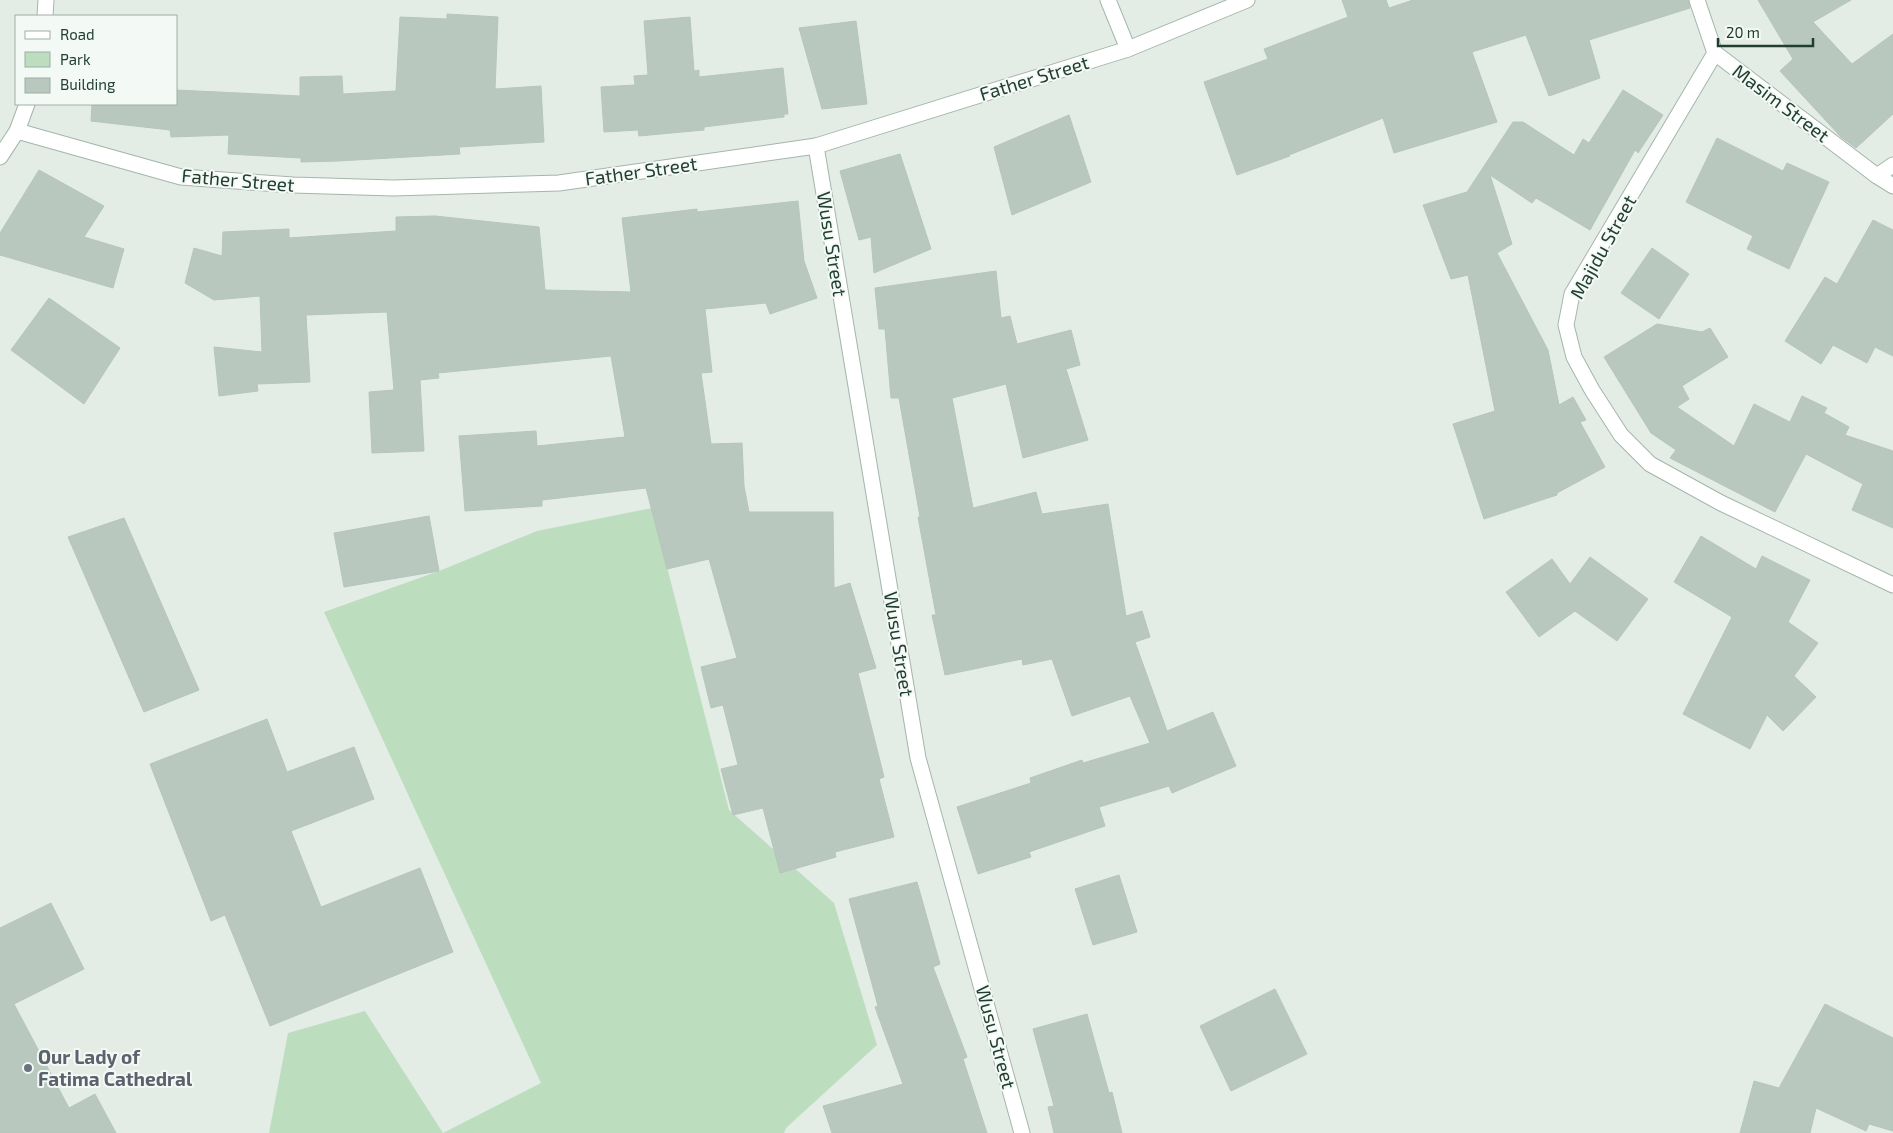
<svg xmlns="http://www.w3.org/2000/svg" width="1893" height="1133" viewBox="0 0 1893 1133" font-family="'Exo 2',sans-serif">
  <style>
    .green { fill: #bcdebf }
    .building { fill: #b8c8bf; stroke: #b5c6bc }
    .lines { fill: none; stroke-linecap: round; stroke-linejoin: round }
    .minor-casing { stroke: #a5b5ac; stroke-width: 17 }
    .minor { stroke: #fff; stroke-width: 15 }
    .worship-dot { fill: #6b7280; stroke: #f3f9f5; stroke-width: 2 }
    .labels { text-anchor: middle; stroke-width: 4; stroke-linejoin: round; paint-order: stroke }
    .street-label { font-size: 19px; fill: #223e32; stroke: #f3f9f5 }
    .worship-label { font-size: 19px; font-weight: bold; fill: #5b616d; stroke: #f3f9f5; text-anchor: start }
  </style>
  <rect width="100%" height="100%" fill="#e3ede6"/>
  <path class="green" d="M 652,508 L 729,810 L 834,903 L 877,1045 L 786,1128 L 784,1133 L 269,1133 L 288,1033 L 365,1011 L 443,1133 L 541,1083 L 324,612 L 439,571 L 537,531 Z"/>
  <g class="building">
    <path d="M 1342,0 L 1386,0 L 1389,8 L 1413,0 L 1688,0 L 1690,8 L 1589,40 L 1600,78 L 1549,96 L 1526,35 L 1472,52 L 1497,122 L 1394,153 L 1383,118 L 1289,155 L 1290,156 L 1237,175 L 1204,82 L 1268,59 L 1264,49 L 1348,17 Z"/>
    <path d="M 1758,0 L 1851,0 L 1813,22 L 1852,64 L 1893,34 L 1893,114 L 1856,148 L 1841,137 L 1780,71 L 1793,59 Z"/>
    <path d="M 447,14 L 498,17 L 495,89 L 541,86 L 544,142 L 459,147 L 460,154 L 338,161 L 301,162 L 301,158 L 228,154 L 229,135 L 171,137 L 170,130 L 91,121 L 92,104 L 176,104 L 176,90 L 300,96 L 300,77 L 342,76 L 343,94 L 396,91 L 400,17 L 447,19 Z"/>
    <path d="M 690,17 L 694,71 L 699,70 L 699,77 L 783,68 L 788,114 L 784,114 L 784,117 L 704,127 L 704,130 L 639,136 L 638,130 L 604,132 L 601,87 L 635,85 L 634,76 L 648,75 L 644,21 Z"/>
    <path d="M 856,21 L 867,104 L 822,109 L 799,28 Z"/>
    <path d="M 1623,90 L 1663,115 L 1638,153 L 1635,150 L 1590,230 L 1536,198 L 1532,203 L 1490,175 L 1512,244 L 1497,253 L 1548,350 L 1559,405 L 1573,397 L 1586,420 L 1580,422 L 1605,467 L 1557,493 L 1557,495 L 1484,519 L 1453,424 L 1495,411 L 1468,275 L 1451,279 L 1423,205 L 1467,192 L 1513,122 L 1523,122 L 1574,155 L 1583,139 L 1589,143 Z"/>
    <path d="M 1069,115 L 1091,182 L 1012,215 L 994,147 Z"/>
    <path d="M 1717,138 L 1783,171 L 1787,163 L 1829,182 L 1789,269 L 1747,249 L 1753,236 L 1686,202 Z"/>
    <path d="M 900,154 L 931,249 L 874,273 L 871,237 L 859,240 L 840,171 Z"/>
    <path d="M 39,170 L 104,206 L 84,237 L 124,249 L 113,288 L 0,255 L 0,233 Z"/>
    <path d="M 798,201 L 804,261 L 817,298 L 770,314 L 766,303 L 705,309 L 712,372 L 701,373 L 711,444 L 742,443 L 744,486 L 749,512 L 833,512 L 834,588 L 850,583 L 876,668 L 858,673 L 884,777 L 879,779 L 894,837 L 835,852 L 836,857 L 780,873 L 763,808 L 733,815 L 721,769 L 738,765 L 723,705 L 711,708 L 701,667 L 737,658 L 709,559 L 667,569 L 646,488 L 542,500 L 542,506 L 465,511 L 459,436 L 536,431 L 537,446 L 625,437 L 611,356 L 438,373 L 439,378 L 420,380 L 424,451 L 372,453 L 369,392 L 394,390 L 387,312 L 306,315 L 310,382 L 257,384 L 258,391 L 219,396 L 214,347 L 262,352 L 260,296 L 214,300 L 185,283 L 194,248 L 222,256 L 223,232 L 289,229 L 289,238 L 396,231 L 396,217 L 435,216 L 539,227 L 545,290 L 631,292 L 622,218 L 697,209 L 697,212 Z"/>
    <path d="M 1873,220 L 1893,230 L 1893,356 L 1875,347 L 1867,363 L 1833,345 L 1821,364 L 1785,341 L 1825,277 L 1837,284 Z"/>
    <path d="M 1652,248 L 1689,274 L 1659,319 L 1621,293 Z"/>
    <path d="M 996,271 L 1001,318 L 1010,316 L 1017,344 L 1071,330 L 1080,365 L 1066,369 L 1088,440 L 1023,458 L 1006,384 L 952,398 L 973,508 L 1036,492 L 1042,514 L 1108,504 L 1126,616 L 1142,611 L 1150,637 L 1135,642 L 1167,731 L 1213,712 L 1236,766 L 1172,793 L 1169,786 L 1099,807 L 1105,826 L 1029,852 L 1031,857 L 978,874 L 957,807 L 1031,783 L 1030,778 L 1082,760 L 1083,763 L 1150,743 L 1130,696 L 1072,716 L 1052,659 L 1023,665 L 1022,659 L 945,675 L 932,615 L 936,615 L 918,517 L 920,517 L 899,398 L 891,398 L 885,329 L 879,329 L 875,288 Z"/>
    <path d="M 49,298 L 120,348 L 84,404 L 11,350 Z"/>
    <path d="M 1657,324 L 1702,332 L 1710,328 L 1728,357 L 1682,386 L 1689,399 L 1677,407 L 1734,446 L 1754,404 L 1790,422 L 1802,396 L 1827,408 L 1824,413 L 1849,427 L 1845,435 L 1893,451 L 1893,528 L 1852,510 L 1863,484 L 1806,454 L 1775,512 L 1670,458 L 1676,450 L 1651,433 L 1604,357 Z"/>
    <path d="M 429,516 L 439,571 L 344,587 L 334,533 Z"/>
    <path d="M 124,518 L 199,690 L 144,712 L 68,537 Z"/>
    <path d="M 1701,536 L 1756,569 L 1762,556 L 1810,580 L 1788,622 L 1818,643 L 1794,676 L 1816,697 L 1783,731 L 1767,715 L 1750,749 L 1683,714 L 1732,617 L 1674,582 Z"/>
    <path d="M 1590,557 L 1648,599 L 1617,641 L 1575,611 L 1539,637 L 1506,592 L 1552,559 L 1570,584 Z"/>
    <path d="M 267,719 L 287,772 L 354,747 L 374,799 L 291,831 L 321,907 L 420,868 L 453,952 L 270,1026 L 225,915 L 211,921 L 150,764 Z"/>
    <path d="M 1119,875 L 1137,932 L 1093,945 L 1075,889 Z"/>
    <path d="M 917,882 L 940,964 L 933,967 L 967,1057 L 963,1059 L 987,1133 L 832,1133 L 823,1106 L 903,1084 L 875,1007 L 878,1006 L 849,899 Z"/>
    <path d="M 51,903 L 84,969 L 14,1004 L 69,1108 L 95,1094 L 116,1133 L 0,1133 L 0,928 Z"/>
    <path d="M 1275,989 L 1307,1054 L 1231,1091 L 1200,1026 Z"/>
    <path d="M 1825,1004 L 1893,1038 L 1893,1131 L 1869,1124 L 1866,1131 L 1816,1108 L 1810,1133 L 1740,1133 L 1754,1081 L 1779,1088 Z"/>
    <path d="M 1087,1014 L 1109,1093 L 1112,1092 L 1122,1133 L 1054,1133 L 1048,1107 L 1054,1106 L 1033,1029 Z"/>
  </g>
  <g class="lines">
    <defs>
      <g id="minor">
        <path d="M 1108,0 L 1128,49"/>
        <path d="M 1697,0 L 1715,53 L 1877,176 L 1893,186"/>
        <path d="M 45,16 L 46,0"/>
        <path d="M 1715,53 L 1572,294 L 1566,325 L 1574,357 L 1592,390 L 1621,435 L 1650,464 L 1721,503 L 1893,585"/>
        <path d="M 17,131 L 181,177 L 293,185 L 393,188 L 559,183 L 816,146 L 1128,49 L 1247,0"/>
        <path d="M 816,146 L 918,758 L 1022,1133"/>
        <path d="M 0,157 L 17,131 L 27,104"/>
        <path d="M 1877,176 L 1893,165"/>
      </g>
    </defs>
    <use href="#minor" class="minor-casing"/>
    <use href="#minor" class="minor"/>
  </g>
  <circle class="worship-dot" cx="28" cy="1068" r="5"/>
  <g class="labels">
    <g class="street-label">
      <text transform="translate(1034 78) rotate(-17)" y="7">Father Street</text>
      <text transform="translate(1781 103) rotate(37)" y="7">Masim Street</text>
      <text transform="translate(641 171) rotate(-8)" y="7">Father Street</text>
      <text transform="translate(238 180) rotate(5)" y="7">Father Street</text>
      <text transform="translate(832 244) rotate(81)" y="7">Wusu Street</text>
      <text transform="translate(1603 247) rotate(-61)" y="7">Majidu Street</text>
      <text transform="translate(899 644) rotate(81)" y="7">Wusu Street</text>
      <text transform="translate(996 1037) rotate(75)" y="7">Wusu Street</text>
    </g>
    <g class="worship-label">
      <text x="38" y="1064">Our Lady of<tspan x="38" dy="22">Fatima Cathedral</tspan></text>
    </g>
  </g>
  <rect x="15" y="15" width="162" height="90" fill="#f3f9f5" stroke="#9faea7"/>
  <rect x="25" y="31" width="25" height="8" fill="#ffffff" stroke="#9faea7"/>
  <text x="60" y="40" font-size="15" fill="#223e32">Road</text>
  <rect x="25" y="52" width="25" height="15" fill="#bcdebf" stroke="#9faea7"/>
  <text x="60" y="65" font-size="15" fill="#223e32">Park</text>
  <rect x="25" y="78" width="25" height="15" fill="#b8c8bf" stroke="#9faea7"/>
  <text x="60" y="90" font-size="15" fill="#223e32">Building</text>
  <path d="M1718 38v8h95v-8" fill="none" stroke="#223e32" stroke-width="2.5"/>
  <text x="1726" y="38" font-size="15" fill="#223e32" stroke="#f3f9f5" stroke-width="4" paint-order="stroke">20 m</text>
</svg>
